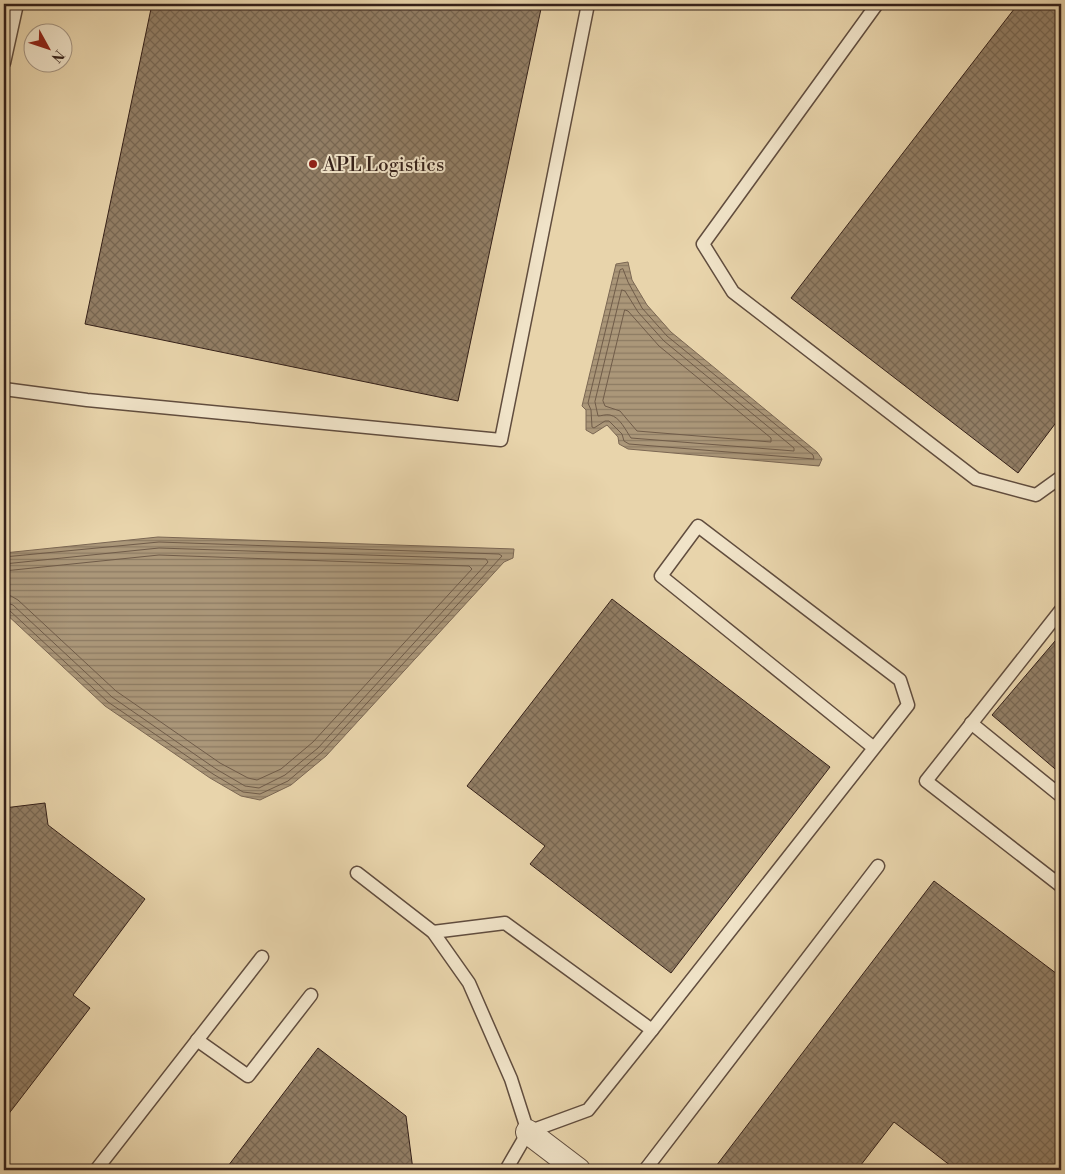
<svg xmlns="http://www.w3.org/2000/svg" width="1065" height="1174" viewBox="0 0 1065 1174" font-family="'Libre Bodoni',serif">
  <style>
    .water { fill: url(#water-rules); stroke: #7b6753 }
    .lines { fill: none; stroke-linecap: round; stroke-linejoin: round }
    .shore { stroke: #705c49; stroke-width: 1 }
    .building { fill: url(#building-cross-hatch); stroke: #342019 }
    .lane-casing { stroke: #614d3e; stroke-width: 15 }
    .street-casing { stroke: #614d3e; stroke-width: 26 }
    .lane { stroke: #f0e3c8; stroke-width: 12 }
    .street { stroke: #f0e3c8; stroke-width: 24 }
    .poi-dot { fill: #8f2418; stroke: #f0e3c8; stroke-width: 2 }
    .labels { text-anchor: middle; stroke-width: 4; stroke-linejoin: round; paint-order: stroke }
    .poi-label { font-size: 19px; fill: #342019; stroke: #f0e3c8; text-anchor: start }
  </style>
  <defs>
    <pattern id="water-rules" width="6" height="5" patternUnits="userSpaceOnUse" patternTransform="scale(1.25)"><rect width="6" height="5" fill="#ab9779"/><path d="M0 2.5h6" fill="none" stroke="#8c7b62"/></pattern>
    <pattern id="building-cross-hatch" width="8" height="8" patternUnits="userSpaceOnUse" patternTransform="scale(1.25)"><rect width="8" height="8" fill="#927e65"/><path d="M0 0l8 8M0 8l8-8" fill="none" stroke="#786752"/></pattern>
  </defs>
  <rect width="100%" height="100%" fill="#e8d4ab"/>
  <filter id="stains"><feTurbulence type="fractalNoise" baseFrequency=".004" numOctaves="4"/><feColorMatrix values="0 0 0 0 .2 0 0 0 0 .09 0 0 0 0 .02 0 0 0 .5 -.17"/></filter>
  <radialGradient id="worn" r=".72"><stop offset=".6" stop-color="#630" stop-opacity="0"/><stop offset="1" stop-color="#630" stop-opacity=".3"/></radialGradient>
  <g class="water">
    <path d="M 628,262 L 632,280 L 647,305 L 671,332 L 817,452 L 822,459 L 819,466 L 628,449 L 619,444 L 618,437 L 607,425 L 593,434 L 586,430 L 586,410 L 582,406 L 616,264 Z"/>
    <path d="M 158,537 L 514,549 L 513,558 L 504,562 L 326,756 L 291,785 L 260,800 L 241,796 L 210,778 L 105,706 L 4,612 L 4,553 Z"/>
  </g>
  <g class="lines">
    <g class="shore">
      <path d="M 623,269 L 628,282 L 642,308 L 667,336 L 813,455 L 814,459 L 629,444 L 624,441 L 622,434 L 609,421 L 605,421 L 594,428 L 592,427 L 591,410 L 588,403 L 620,270 Z"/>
      <path d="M 622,290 L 625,291 L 638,312 L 664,341 L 794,448 L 794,451 L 631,438 C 626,431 620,417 610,415 C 606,414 601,416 598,416 L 595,402 Z"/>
      <path d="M 625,310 L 628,311 L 659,346 L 771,438 L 771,442 L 637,431 L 620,411 L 605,406 L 603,401 Z"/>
      <path d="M 4,557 L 159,542 L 499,554 L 502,556 L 322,752 L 288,781 L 260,794 L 243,792 L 213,774 L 108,702 L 9,610 L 4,609"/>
      <path d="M 4,564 L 159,548 L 486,559 L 488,562 L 318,748 L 285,775 L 259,788 L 245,786 L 216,769 L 112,697 L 13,605 L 4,602"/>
      <path d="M 4,571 L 159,555 L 469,566 L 472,569 L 313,742 L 281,769 L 257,780 L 248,778 L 220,763 L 116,691 L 18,600 L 11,596 L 4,595"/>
    </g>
  </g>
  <g class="building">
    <path d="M 152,4 L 542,4 L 458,401 L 85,324 Z"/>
    <path d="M 1018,4 L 1061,4 L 1061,416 L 1018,473 L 791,298 Z"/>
    <path d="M 612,599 L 830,767 L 671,973 L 530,864 L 545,846 L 467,786 Z"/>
    <path d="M 1061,634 L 1061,774 L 992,715 Z"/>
    <path d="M 45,803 L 48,825 L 145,899 L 73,995 L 90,1008 L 4,1120 L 4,808 Z"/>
    <path d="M 934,881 L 1061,977 L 1061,1170 L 948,1170 L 951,1166 L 894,1122 L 857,1170 L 713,1170 Z"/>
    <path d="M 318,1048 L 406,1116 L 413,1170 L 225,1170 Z"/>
  </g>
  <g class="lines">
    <defs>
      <g id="lane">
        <path d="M 877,4 L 703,244 L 733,292 L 976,479 L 1036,495 L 1061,477"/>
        <path d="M 4,63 L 17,4"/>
        <path d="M 4,389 L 87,400 L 501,440 L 588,4"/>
        <path d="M 1061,610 L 926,781 L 1061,886"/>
        <path d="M 971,723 L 1061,796"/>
        <path d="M 357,873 L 433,932 L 469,983 L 511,1079 L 528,1132"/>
        <path d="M 433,932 L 505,923 L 652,1030 L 588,1110 L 528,1132 L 506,1170"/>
        <path d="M 652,1030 L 908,705 L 900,680 L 698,526 L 661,576 L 874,748"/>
        <path d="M 197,1040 L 248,1076 L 311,995"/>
        <path d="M 96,1170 L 262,957"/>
        <path d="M 645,1170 L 878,866"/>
      </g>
      <path id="street" d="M 528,1132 L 578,1170"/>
    </defs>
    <use href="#lane" class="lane-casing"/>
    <use href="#street" class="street-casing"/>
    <use href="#lane" class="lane"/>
    <use href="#street" class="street"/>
  </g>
  <circle class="poi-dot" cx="313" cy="164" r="5"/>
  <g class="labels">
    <g class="poi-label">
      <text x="323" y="171">APL Logistics</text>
    </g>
  </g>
  <rect width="1065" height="1174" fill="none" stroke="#e8d4ab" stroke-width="20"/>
  <rect x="5" y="5" width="1055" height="1164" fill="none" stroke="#342019" stroke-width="2.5"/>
  <rect x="10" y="10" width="1045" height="1154" fill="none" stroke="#342019"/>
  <g transform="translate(48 48) rotate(130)"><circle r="24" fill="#f0e3c8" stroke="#a59582"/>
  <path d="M0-4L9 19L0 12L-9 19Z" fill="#8f2418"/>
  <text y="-8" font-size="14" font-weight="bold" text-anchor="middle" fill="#342019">N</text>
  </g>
  <rect width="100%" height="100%" filter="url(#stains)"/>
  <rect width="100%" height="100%" fill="url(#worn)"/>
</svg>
